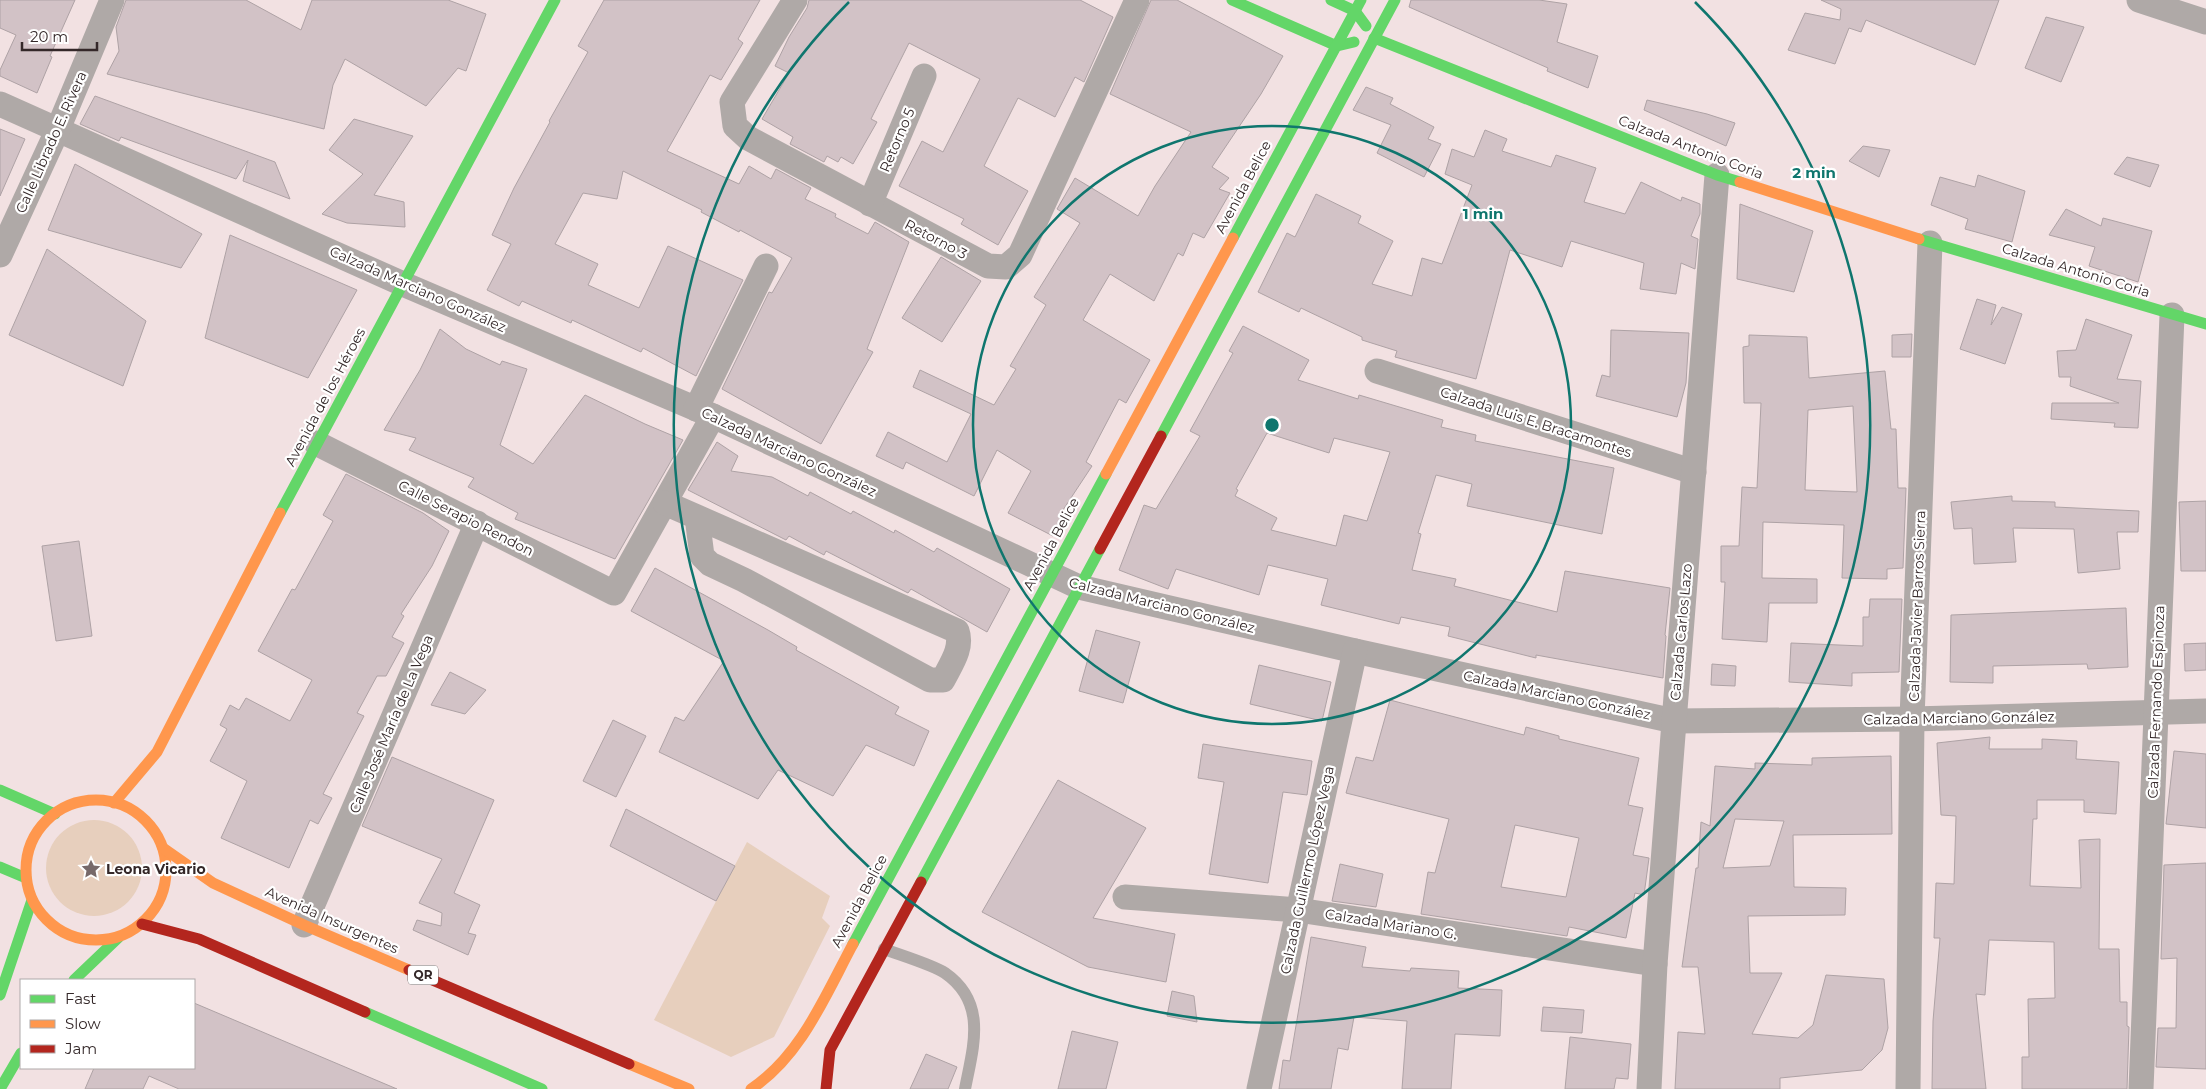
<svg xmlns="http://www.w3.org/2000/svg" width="2206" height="1089" viewBox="0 0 2206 1089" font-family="Montserrat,sans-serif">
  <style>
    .green { fill: #e7cfbd }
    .building { fill: #d2c2c6; stroke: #aea2a5; fill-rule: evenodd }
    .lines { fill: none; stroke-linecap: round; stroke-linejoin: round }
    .lane { stroke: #afa9a7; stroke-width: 12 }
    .street { stroke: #afa9a7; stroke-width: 25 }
    .fast { stroke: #63d668; stroke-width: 11 }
    .slow { stroke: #ff974d; stroke-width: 11 }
    .jam { stroke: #b3261e; stroke-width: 11 }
    .ring { fill: none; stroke: #0f766e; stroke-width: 2.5 }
    .labels { text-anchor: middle; stroke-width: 4.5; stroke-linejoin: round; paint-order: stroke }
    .shield { fill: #fff; stroke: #716869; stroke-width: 1 }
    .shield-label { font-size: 12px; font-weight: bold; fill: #342829 }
    .street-label { font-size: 14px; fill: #342829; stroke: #fff }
    .poi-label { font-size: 14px; font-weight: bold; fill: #342829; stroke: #fff; text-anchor: start }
    .centre { fill: #0f766e; stroke: #fff; stroke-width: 2.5 }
    .ring-label { font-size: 15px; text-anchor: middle; font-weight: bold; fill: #0f766e; stroke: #fff; stroke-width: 4.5; stroke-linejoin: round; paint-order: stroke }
  </style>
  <rect width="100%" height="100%" fill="#f2e1e2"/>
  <g class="green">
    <circle cx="94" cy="868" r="48"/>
    <path d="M 747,842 L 830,896 L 822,918 L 830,926 L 774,1037 L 731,1057 L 654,1020 Z"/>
  </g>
  <g class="building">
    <path d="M 0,0 L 75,0 L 50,56 L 52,57 L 37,93 L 0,76 L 0,70 L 16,35 L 0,28 Z"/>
    <path d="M 126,0 L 246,0 L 301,30 L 312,0 L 448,0 L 486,14 L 466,71 L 458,68 L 426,106 L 345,59 L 333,85 L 324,129 L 107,74 L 119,51 L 116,27 Z"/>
    <path d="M 604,0 L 760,0 L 738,39 L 743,43 L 721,80 L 710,75 L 667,151 L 739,184 L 749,166 L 771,179 L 776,169 L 811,188 L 805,199 L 836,214 L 835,217 L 868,234 L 875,222 L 909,242 L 867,349 L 873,352 L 821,444 L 722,389 L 769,292 L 772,293 L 792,258 L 740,230 L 739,232 L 701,212 L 702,210 L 623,171 L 617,199 L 583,193 L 555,244 L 598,264 L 588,285 L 639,308 L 668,246 L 743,280 L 696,376 L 643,348 L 641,352 L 572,320 L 571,323 L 522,301 L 519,306 L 487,290 L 511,244 L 492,235 L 514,188 L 550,122 L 549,121 L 588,52 L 578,46 Z"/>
    <path d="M 809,0 L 1080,0 L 1113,17 L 1084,82 L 1075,77 L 1055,117 L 1018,98 L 984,166 L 1028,191 L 998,245 L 961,224 L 964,219 L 899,186 L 922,141 L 943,152 L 980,79 L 909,43 L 871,119 L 877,122 L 853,164 L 841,157 L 838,162 L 827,156 L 824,162 L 790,144 L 793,137 L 762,119 L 789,73 L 775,66 L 789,37 L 807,8 Z"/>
    <path d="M 1151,0 L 1177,0 L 1283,56 L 1261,94 L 1212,167 L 1229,178 L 1219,189 L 1230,193 L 1204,238 L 1193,233 L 1183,256 L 1178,253 L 1154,301 L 1110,274 L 1083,320 L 1150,360 L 1126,403 L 1119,399 L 1086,462 L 1092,466 L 1061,513 L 1064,515 L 1053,536 L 1008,513 L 1031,471 L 997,450 L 974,496 L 906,462 L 903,469 L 876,456 L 888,432 L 947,462 L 971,414 L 913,387 L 920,370 L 994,405 L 1016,369 L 1010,366 L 1046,305 L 1034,297 L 1080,223 L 1057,209 L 1075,178 L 1138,216 L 1155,186 L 1191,132 L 1110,94 Z"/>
    <path d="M 1411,0 L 1539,0 L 1567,4 L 1557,42 L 1598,56 L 1588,88 L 1547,71 L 1548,68 L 1409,7 Z"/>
    <path d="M 1821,0 L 1999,0 L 1975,65 L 1866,20 L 1861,32 L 1849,28 L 1835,64 L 1788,50 L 1805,13 L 1840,20 L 1841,9 Z"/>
    <path d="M 2046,17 L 2084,27 L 2061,82 L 2025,68 Z"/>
    <path d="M 1366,87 L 1393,98 L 1390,104 L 1434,127 L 1428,139 L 1441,144 L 1424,177 L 1377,153 L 1391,125 L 1353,110 Z"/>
    <path d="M 95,96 L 275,162 L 290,199 L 243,181 L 248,160 L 236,179 L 121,137 L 119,141 L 80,124 Z"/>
    <path d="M 1647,100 L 1707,114 L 1735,123 L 1726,146 L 1644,110 Z"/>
    <path d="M 354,119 L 413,136 L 374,195 L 404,202 L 405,227 L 347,223 L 322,214 L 363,174 L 329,150 Z"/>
    <path d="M 0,129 L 25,139 L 0,196 Z"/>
    <path d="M 1485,130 L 1507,139 L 1502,151 L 1551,167 L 1556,155 L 1596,168 L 1584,202 L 1625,214 L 1641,182 L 1681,201 L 1682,197 L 1700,204 L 1700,214 L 1691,236 L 1698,239 L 1695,269 L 1681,263 L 1676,294 L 1640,289 L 1644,263 L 1571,241 L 1562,267 L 1510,250 L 1476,379 L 1395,357 L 1397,351 L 1362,340 L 1362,337 L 1301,308 L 1299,312 L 1258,292 L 1287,233 L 1295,237 L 1316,194 L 1361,216 L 1358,223 L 1393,241 L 1372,284 L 1412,296 L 1422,258 L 1442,264 L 1472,185 L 1445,174 L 1452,149 L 1474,157 Z"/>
    <path d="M 1863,146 L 1890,150 L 1879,177 L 1849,161 Z"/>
    <path d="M 2127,157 L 2159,165 L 2150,187 L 2114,174 Z"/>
    <path d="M 75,164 L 202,234 L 181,268 L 48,230 Z"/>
    <path d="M 1978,175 L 2025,191 L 2012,242 L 1965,229 L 1968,219 L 1931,205 L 1940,177 L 1975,187 Z"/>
    <path d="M 1740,204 L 1813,231 L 1794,292 L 1737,279 Z"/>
    <path d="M 2066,209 L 2101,226 L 2103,218 L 2152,231 L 2138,282 L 2089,266 L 2095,247 L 2049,235 Z"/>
    <path d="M 230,235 L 357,290 L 308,378 L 205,338 Z"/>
    <path d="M 47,249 L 146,321 L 123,386 L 9,335 Z"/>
    <path d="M 941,257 L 981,281 L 942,342 L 902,318 Z"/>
    <path d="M 1977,299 L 1996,305 L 1991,325 L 2002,307 L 2022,314 L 2005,364 L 1960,349 Z"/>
    <path d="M 2086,319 L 2132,335 L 2117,379 L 2141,381 L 2138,428 L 2114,427 L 2115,423 L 2051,419 L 2052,403 L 2119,403 L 2070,386 L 2071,377 L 2059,377 L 2057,351 L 2076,350 Z"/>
    <path d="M 1243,326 L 1309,360 L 1298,380 L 1358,399 L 1359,395 L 1443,420 L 1441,427 L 1476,435 L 1475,441 L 1614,468 L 1602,534 L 1467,506 L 1472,484 L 1436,475 L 1418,533 L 1421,534 L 1412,570 L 1456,579 L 1454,586 L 1557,612 L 1565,571 L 1670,588 L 1665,635 L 1666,636 L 1663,678 L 1536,655 L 1536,658 L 1448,636 L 1450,627 L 1401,617 L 1399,624 L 1321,605 L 1328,579 L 1268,565 L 1259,595 L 1176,569 L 1168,589 L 1119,570 L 1144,505 L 1156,509 L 1200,436 L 1190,431 L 1233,353 L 1229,351 ZM 1267,433 L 1329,453 L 1334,438 L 1390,452 L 1367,521 L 1344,515 L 1336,546 L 1271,530 L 1277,518 L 1235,496 L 1238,490 L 1236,489 Z"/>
    <path d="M 440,329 L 466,349 L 500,365 L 502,361 L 527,369 L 500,445 L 533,464 L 585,395 L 645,424 L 683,440 L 615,559 L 515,519 L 518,513 L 468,487 L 474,478 L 409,450 L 416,438 L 384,430 L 420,370 Z"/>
    <path d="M 1611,330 L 1689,333 L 1686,383 L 1677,417 L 1596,396 L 1602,375 L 1610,377 Z"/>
    <path d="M 1912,334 L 1911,357 L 1892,357 L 1892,335 Z"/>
    <path d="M 1749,335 L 1807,337 L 1809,378 L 1885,371 L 1891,429 L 1896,429 L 1898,488 L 1906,488 L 1903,568 L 1887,569 L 1887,579 L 1842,578 L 1844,525 L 1763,522 L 1762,578 L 1817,579 L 1817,603 L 1769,603 L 1767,642 L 1722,639 L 1725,582 L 1721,582 L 1721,546 L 1739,546 L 1742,487 L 1757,488 L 1761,403 L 1744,403 L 1743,347 L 1749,346 ZM 1853,406 L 1857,492 L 1805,490 L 1808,410 Z"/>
    <path d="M 717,442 L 738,456 L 731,471 L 772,477 L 808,496 L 810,492 L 851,514 L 853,511 L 894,533 L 895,530 L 934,552 L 937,548 L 1010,589 L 987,632 L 911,589 L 908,593 L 826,551 L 824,555 L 789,536 L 786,540 L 688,490 Z"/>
    <path d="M 346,474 L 423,513 L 449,531 L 432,566 L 401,614 L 404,616 L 392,637 L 404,643 L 386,676 L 377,676 L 357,713 L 364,716 L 323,794 L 332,798 L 318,824 L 310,820 L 289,868 L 221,838 L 247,781 L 210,761 L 227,729 L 220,725 L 230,705 L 239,710 L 246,698 L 290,721 L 312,680 L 258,651 L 292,589 L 295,590 L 333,521 L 323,515 Z"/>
    <path d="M 2012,496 L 2012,501 L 2055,502 L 2055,507 L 2139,511 L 2138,532 L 2117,532 L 2120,569 L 2078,573 L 2074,529 L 2013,528 L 2016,562 L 1974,564 L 1972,528 L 1954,529 L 1951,502 Z"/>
    <path d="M 2206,501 L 2206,571 L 2181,571 L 2179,502 Z"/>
    <path d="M 79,541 L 92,636 L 56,641 L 42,546 Z"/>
    <path d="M 655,568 L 768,630 L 797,647 L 796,650 L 899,707 L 895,714 L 929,731 L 914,766 L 866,745 L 833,796 L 778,770 L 758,799 L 659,752 L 675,717 L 684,721 L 724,661 L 631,611 Z"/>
    <path d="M 1870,599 L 1902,599 L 1899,672 L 1852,673 L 1852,686 L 1789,682 L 1791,643 L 1863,646 L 1863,617 L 1869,617 Z"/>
    <path d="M 2126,608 L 2128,667 L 2088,669 L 2087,664 L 1993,666 L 1993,683 L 1950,682 L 1951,615 Z"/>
    <path d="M 1096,630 L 1140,642 L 1123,703 L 1079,691 Z"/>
    <path d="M 2206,643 L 2206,670 L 2185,671 L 2184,644 Z"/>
    <path d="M 1712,664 L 1736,666 L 1735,686 L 1711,685 Z"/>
    <path d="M 1259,665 L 1331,682 L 1322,721 L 1250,704 Z"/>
    <path d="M 450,672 L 486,690 L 465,714 L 431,705 Z"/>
    <path d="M 1390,700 L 1524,735 L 1526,727 L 1559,736 L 1559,739 L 1639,758 L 1628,805 L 1643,808 L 1633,855 L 1649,858 L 1644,895 L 1635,893 L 1626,938 L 1569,927 L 1567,936 L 1421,914 L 1428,872 L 1435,873 L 1449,819 L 1346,793 L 1356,757 L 1373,761 ZM 1515,825 L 1579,838 L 1566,897 L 1501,887 Z"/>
    <path d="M 613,720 L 646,736 L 616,797 L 583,781 Z"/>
    <path d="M 1990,737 L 1989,749 L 2042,749 L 2042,739 L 2077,741 L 2076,759 L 2119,762 L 2116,814 L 2084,812 L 2084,800 L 2037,800 L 2037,819 L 2033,819 L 2030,886 L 2081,888 L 2079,840 L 2100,839 L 2099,949 L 2119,949 L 2120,1002 L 2127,1002 L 2127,1026 L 2129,1027 L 2127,1089 L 2022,1089 L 2022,1057 L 2029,1057 L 2028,999 L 2055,998 L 2054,942 L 1989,940 L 1985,995 L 1976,994 L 1986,1089 L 1932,1089 L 1933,1021 L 1940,938 L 1934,938 L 1936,883 L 1954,884 L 1956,816 L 1941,815 L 1937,743 Z"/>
    <path d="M 1203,744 L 1312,761 L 1307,795 L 1283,792 L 1268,883 L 1209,874 L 1224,782 L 1198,778 Z"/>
    <path d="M 2174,751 L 2206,754 L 2206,828 L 2166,824 Z"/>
    <path d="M 1891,756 L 1892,834 L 1793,835 L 1794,887 L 1846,888 L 1845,915 L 1748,916 L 1750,973 L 1782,973 L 1752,1034 L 1798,1038 L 1813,1025 L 1826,975 L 1884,979 L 1888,1028 L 1882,1050 L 1862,1070 L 1780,1078 L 1780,1089 L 1675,1089 L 1678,1032 L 1705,1034 L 1698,967 L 1682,967 L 1696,868 L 1698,868 L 1701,822 L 1710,826 L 1715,766 L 1755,769 L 1755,763 L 1812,765 L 1812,758 ZM 1735,819 L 1784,821 L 1770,866 L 1723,868 Z"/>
    <path d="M 392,757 L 494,800 L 454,893 L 480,905 L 468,933 L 476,935 L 468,955 L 413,930 L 417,920 L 441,926 L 442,913 L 419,903 L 442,859 L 362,826 Z"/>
    <path d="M 1058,780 L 1146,828 L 1093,918 L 1175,934 L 1166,982 L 1088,967 L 982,912 Z"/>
    <path d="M 626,809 L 735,866 L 716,901 L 610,846 Z"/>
    <path d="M 2206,863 L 2206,1069 L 2156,1067 L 2158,1028 L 2176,1028 L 2177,958 L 2161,959 L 2164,865 Z"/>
    <path d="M 1340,864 L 1383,874 L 1376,907 L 1332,901 Z"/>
    <path d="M 1311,937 L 1366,947 L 1362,967 L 1410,971 L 1411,968 L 1459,971 L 1458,988 L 1502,990 L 1500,1036 L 1455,1034 L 1451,1089 L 1402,1089 L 1407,1021 L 1354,1017 L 1348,1050 L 1338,1048 L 1331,1089 L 1279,1089 L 1283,1060 L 1290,1061 Z"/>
    <path d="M 1172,991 L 1194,996 L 1197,1022 L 1167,1016 Z"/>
    <path d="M 194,1003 L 397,1089 L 179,1089 L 149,1076 L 143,1089 L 85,1089 L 94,1068 L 194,1068 Z"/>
    <path d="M 1543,1007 L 1584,1010 L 1582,1033 L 1541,1031 Z"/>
    <path d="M 1072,1031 L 1118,1042 L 1106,1089 L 1058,1089 Z"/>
    <path d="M 1570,1037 L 1631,1044 L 1628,1079 L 1616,1078 L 1614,1089 L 1565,1089 Z"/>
    <path d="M 926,1054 L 957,1067 L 948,1089 L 910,1089 Z"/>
  </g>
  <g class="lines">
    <path class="lane" d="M 884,949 C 900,955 933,965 945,973 C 988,1003 973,1047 965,1089"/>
    <g class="street">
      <path d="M 795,0 L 732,102 L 735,126 L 748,138 L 988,266 L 1006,267 L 1020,255 L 1137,0"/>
      <path d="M 2139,0 L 2206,22"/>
      <path d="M 0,104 L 403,284 L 713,416 L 1079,587 L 1355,651 L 1674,721 L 1912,719 L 2206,711"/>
      <path d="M 870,204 L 924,76"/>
      <path d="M 0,255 L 58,129 L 112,0"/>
      <path d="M 1377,371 L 1694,472"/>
      <path d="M 696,409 L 766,266"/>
      <path d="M 316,443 L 614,593 L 713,416"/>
      <path d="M 665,503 L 697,517 L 957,631 C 963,648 951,664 943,680 L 930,680 L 744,580 L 710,564 L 702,556 L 697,517"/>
      <path d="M 1125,897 L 1298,910 L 1655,964"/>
      <path d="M 304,925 L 477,523"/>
      <path d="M 1259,1089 L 1355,651"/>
      <path d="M 1649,1089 L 1655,964 L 1717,175"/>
      <path d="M 1908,1089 L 1912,719 L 1930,243"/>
      <path d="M 2141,1089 L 2172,315"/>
    </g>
    <g class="fast">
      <path d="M 1232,0 L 1337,46 L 1354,42"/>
      <path d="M 1331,0 L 1355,11 L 1366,26"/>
      <path d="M 1374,38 L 1717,175 L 1740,182"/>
      <path d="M 1233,238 L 1361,0"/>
      <path d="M 1919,239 L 2206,324"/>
      <path d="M 1161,436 L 1395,0"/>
      <path d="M 280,513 L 555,0"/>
      <path d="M 0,790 L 55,814"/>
      <path d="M 0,867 L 26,878"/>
      <path d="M 921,882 L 1100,549"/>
      <path d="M 853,944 L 1106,474"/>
      <path d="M 74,980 L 119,937"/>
      <path d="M 0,995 L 32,900"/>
      <path d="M 365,1012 L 542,1089"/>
      <path d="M 0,1089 L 21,1053"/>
    </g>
    <g class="slow">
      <path d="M 1740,182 L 1919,239"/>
      <path d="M 1106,474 L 1233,238"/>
      <circle cx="96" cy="870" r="70"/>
      <path d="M 114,803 L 157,752 L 280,513"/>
      <path d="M 163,848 L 213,883 L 304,925 L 409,970"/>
      <path d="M 629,1064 L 689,1089"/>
      <path d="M 751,1089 C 801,1056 825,996 853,944"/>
    </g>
    <g class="jam">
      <path d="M 1100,549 L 1161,436"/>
      <path d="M 142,924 L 199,939 L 365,1012"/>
      <path d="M 409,970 L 629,1064"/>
      <path d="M 826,1089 L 830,1050 L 921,882"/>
    </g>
  </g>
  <g class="ring">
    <circle cx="1272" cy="425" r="299"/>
    <path d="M1695 2A598 598 0 1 1 849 2"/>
  </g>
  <defs>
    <symbol id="sight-bare" viewBox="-9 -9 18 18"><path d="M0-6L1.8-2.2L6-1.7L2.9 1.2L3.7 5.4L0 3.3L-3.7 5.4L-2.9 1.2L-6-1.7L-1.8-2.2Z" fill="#76696a" stroke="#fff" stroke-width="2.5" paint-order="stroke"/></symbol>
  </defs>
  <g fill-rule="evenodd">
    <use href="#sight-bare" x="77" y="855" width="28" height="28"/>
  </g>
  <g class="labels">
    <rect class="shield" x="408" y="965.5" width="30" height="19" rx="4"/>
    <g class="shield-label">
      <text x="423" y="979">QR</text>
    </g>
    <g class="street-label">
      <text transform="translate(897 140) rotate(-67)" y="5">Retorno 5</text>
      <text transform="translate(51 142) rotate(-66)" y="5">Calle Librado E. Rivera</text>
      <text transform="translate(1691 147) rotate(21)" y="5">Calzada Antonio Coria</text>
      <text transform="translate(1243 187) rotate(-62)" y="5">Avenida Belice</text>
      <text transform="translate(936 239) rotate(28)" y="5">Retorno 3</text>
      <text transform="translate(2076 270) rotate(17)" y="5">Calzada Antonio Coria</text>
      <text transform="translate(418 289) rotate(24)" y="5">Calzada Marciano González</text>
      <text transform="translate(325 397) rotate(-62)" y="5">Avenida de los Héroes</text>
      <text transform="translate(1536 422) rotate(18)" y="5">Calzada Luis E. Bracamontes</text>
      <text transform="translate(789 452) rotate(25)" y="5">Calzada Marciano González</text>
      <text transform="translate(466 518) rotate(27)" y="5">Calle Serapio Rendon</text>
      <text transform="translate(1051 544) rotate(-62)" y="5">Avenida Belice</text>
      <text transform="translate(1162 605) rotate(14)" y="5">Calzada Marciano González</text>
      <text transform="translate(1917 606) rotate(-88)" y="5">Calzada Javier Barros Sierra</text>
      <text transform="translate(1681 632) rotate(-85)" y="5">Calzada Carlos Lazo</text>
      <text transform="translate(1557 695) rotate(12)" y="5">Calzada Marciano González</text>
      <text transform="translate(2156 702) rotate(-88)" y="5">Calzada Fernando Espinoza</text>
      <text transform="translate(1959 718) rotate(-1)" y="5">Calzada Marciano González</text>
      <text transform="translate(391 724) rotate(-67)" y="5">Calle José María de La Vega</text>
      <text transform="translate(1307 870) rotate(-78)" y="5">Calzada Guillermo López Vega</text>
      <text transform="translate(859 901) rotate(-62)" y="5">Avenida Belice</text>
      <text transform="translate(332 920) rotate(24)" y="5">Avenida Insurgentes</text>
      <text transform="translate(1391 924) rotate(9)" y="5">Calzada Mariano G.</text>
    </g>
    <g class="poi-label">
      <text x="106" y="874">Leona Vicario</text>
    </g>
  </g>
  <circle cx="1272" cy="425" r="8" class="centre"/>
  <g class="ring-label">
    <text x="1814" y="178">2 min</text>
    <text x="1483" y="219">1 min</text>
  </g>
  <rect x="20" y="979" width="175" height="90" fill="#ffffff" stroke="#aea9a9"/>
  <rect x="30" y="995" width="25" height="8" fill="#63d668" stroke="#aea9a9"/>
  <text x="65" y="1004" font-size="15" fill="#342829">Fast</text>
  <rect x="30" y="1020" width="25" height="8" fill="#ff974d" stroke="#aea9a9"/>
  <text x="65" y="1029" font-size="15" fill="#342829">Slow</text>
  <rect x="30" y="1045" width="25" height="8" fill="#b3261e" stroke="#aea9a9"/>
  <text x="65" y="1054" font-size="15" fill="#342829">Jam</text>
  <path d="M22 42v8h75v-8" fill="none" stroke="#342829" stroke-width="2.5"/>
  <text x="30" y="42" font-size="15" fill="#342829" stroke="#ffffff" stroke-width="4" paint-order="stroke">20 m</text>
</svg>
